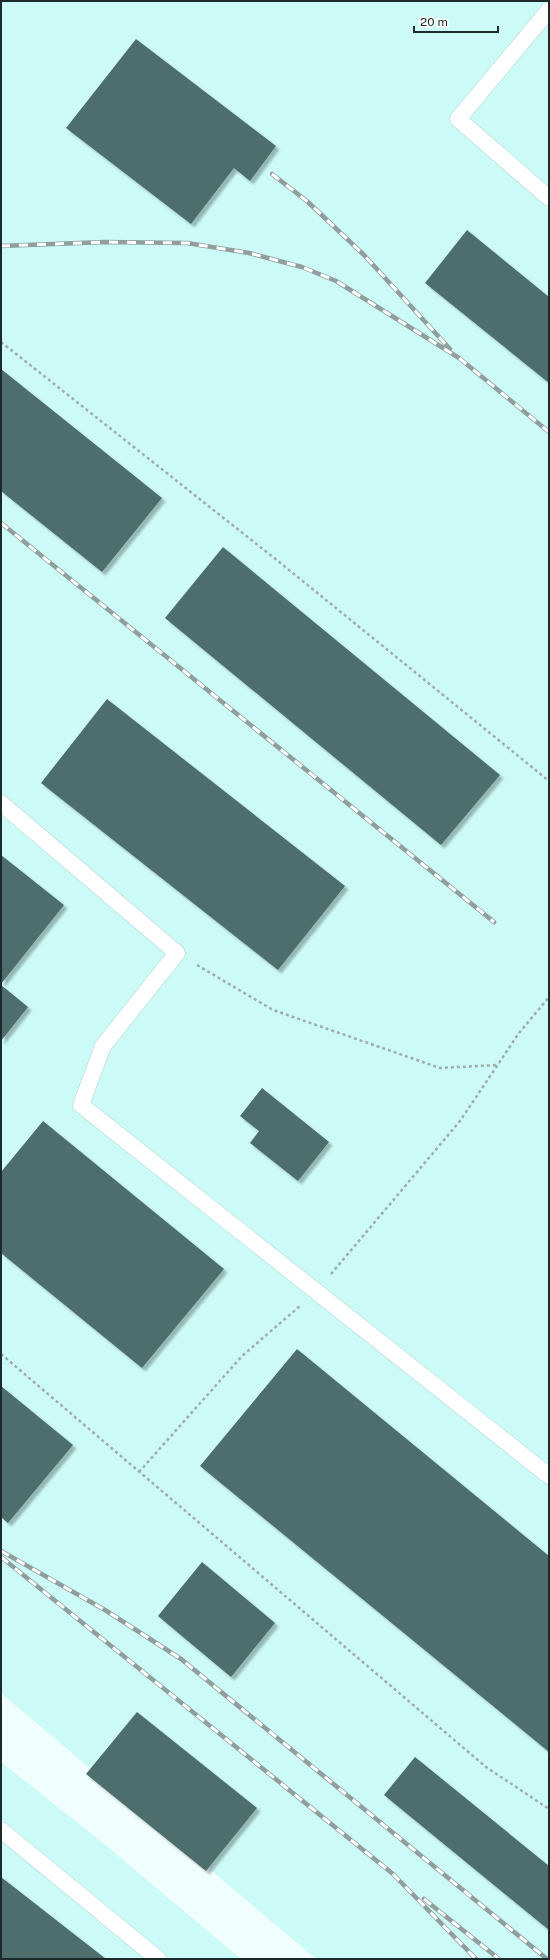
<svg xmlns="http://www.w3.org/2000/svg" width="550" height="1960" viewBox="0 0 550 1960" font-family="'Public Sans',sans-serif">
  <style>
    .built { fill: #ccfaf6 }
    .building { fill: #4d6e6c; filter: url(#shadow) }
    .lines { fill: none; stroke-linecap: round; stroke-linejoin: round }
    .service-casing { stroke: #b2d5d2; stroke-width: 17 }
    .path { stroke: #9eacab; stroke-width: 2.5; stroke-dasharray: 3 3; stroke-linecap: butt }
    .service { stroke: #fff; stroke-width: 16 }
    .rail-casing { stroke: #909e9d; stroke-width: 4.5 }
    .rail { stroke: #fff; stroke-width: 3; stroke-dasharray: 9; stroke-linecap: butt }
  </style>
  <defs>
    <filter id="shadow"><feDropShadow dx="3.5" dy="3.5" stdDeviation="1" flood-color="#0004"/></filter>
  </defs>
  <rect width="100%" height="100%" fill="#f0fefd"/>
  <g class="built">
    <path d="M 1,1 L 549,1 L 549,1959 L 316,1959 L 1,1693 Z"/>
    <path d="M 1,1762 L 98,1839 L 241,1959 L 1,1959 Z"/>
  </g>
  <g class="building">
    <path d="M 136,39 L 276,146 L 250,181 L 234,168 L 191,224 L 66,128 Z"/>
    <path d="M 467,230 L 549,297 L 549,383 L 425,283 Z"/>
    <path d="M 1,369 L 162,498 L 102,572 L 1,491 Z"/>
    <path d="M 223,547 L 500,775 L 441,845 L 165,618 Z"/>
    <path d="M 107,699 L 345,886 L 278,970 L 41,783 Z"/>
    <path d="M 1,855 L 64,905 L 1,984 Z"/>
    <path d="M 1,985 L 28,1007 L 1,1041 Z"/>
    <path d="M 262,1088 L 329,1142 L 298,1181 L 250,1143 L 259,1131 L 240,1116 Z"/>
    <path d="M 43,1121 L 224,1269 L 142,1368 L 1,1253 L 1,1172 Z"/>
    <path d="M 297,1349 L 549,1556 L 549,1752 L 200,1466 Z"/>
    <path d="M 1,1386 L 73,1445 L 8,1523 L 1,1517 Z"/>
    <path d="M 202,1562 L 275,1623 L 231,1677 L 158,1616 Z"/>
    <path d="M 137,1712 L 257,1808 L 206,1871 L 86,1774 Z"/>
    <path d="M 415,1757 L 549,1866 L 549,1930 L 384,1795 Z"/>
    <path d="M 1,1877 L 106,1959 L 1,1959 Z"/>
  </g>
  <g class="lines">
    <defs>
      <g id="service">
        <path d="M 549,10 L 458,119 L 549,198"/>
        <path d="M 1,803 L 177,953 L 103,1046 L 81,1105 L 549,1476"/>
        <path d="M 1,1830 L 158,1959"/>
      </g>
    </defs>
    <use href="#service" class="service-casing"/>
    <g class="path">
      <path d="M 1,342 L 278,561 L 549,781"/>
      <path d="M 197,965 L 273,1010 L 440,1068 L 497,1065"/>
      <path d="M 331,1274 L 460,1121 L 519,1033 L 549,997"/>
      <path d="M 1,1354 L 486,1767 L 549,1809"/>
      <path d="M 139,1472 L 242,1356 L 300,1306"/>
    </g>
    <use href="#service" class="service"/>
    <defs>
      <g id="rail">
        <path d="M 272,174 L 308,202 L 364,255 L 450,349"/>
        <path d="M 1,246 L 105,242 L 187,243 L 249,253 L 302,267 L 336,281 L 459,358 L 549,432"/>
        <path d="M 1,523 L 494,922"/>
        <path d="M 1,1551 L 105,1610 L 181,1659 L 547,1959"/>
        <path d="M 1,1557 L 393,1874 L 476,1959"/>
        <path d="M 424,1899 L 499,1959"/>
      </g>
    </defs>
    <use href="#rail" class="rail-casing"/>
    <use href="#rail" class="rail"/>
  </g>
  <rect width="550" height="1960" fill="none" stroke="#1c2a29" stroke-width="4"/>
  <path d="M414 26v6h84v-6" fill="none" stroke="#1c2a29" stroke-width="2"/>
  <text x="420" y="26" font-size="12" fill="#1c2a29" stroke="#ffffff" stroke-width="3" paint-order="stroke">20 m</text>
</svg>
